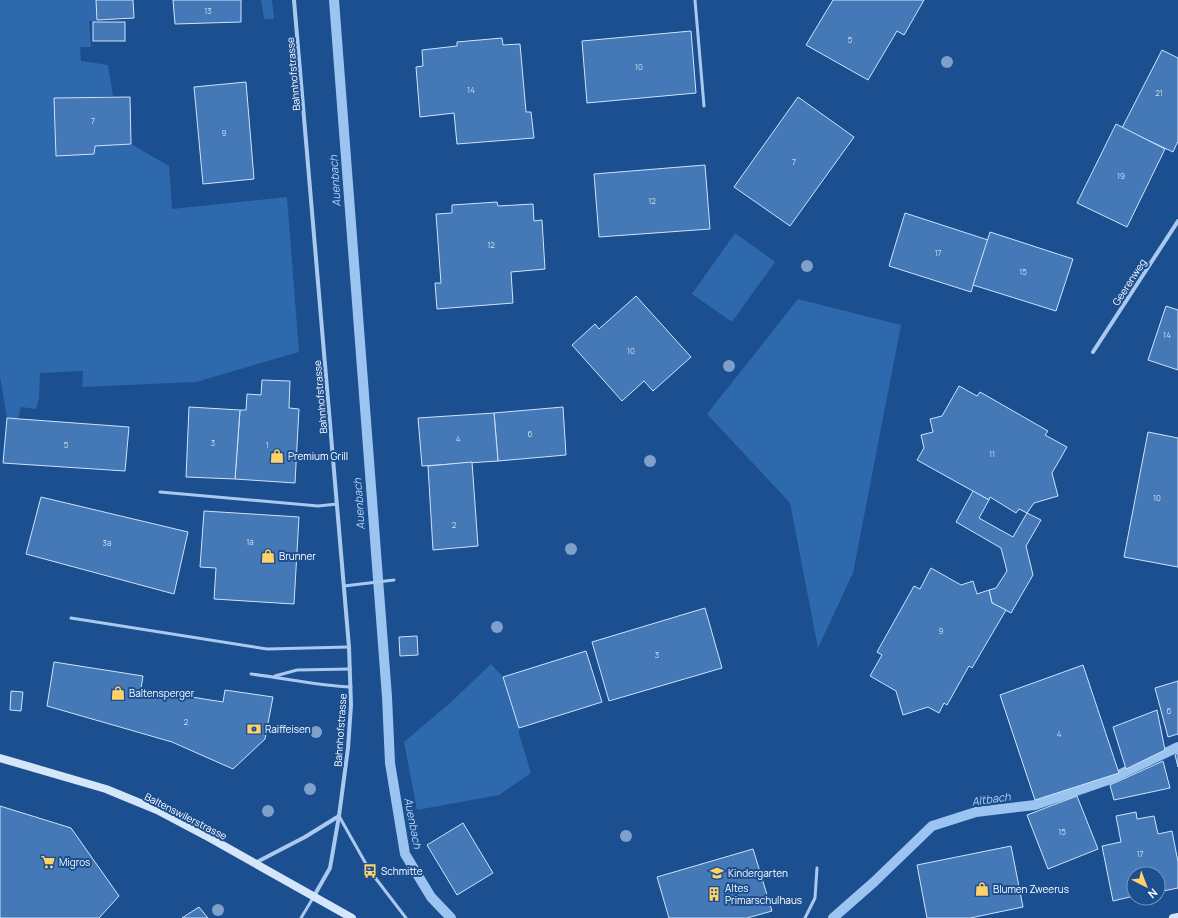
<svg xmlns="http://www.w3.org/2000/svg" width="1178" height="918" viewBox="0 0 1178 918" font-family="Manrope,sans-serif">
  <style>
    .green { fill: #2e69ad }
    .lines { fill: none; stroke-linecap: round; stroke-linejoin: round }
    .stream { stroke: #9cc4f0; stroke-width: 10 }
    .building { fill: #4478b7; stroke: #cfe3fa }
    .service { stroke: #a9c9ee; stroke-width: 3 }
    .minor { stroke: #a9c9ee; stroke-width: 4 }
    .secondary { stroke: #d6e6fa; stroke-width: 8 }
    .tree { fill: #7ea0ca }
    .labels { text-anchor: middle; stroke-width: 4; stroke-linejoin: round; paint-order: stroke }
    .number-label { font-size: 8px; fill: #d0dded }
    .street-label { font-size: 10px; fill: #fff; stroke: #1b4f8f }
    .poi-label { font-size: 10px; fill: #fff; stroke: #1b4f8f; text-anchor: start }
    .water-label { font-size: 11px; font-style: italic; fill: #b5d3f5; stroke: #1b4f8f }
  </style>
  <rect width="100%" height="100%" fill="#1b4f8f"/>
  <g class="green">
    <path d="M 0,0 L 133,0 L 134,18 L 89,21 L 91,47 L 80,47 L 81,61 L 108,65 L 113,96 L 54,99 L 56,155 L 94,154 L 95,146 L 131,144 L 169,166 L 172,209 L 287,197 L 299,352 L 196,382 L 82,387 L 83,371 L 40,373 L 39,399 L 36,409 L 21,407 L 18,418 L 7,418 L 0,377 Z"/>
    <path d="M 261,0 L 272,0 L 274,19 L 264,19 Z"/>
    <path d="M 735,233 L 775,262 L 732,322 L 692,294 Z"/>
    <path d="M 798,299 L 901,325 L 853,573 L 818,648 L 790,503 L 707,414 Z"/>
    <path d="M 491,664 L 503,677 L 519,728 L 519,734 L 531,773 L 499,795 L 417,810 L 404,742 L 449,704 Z"/>
  </g>
  <g class="lines">
    <g class="stream">
      <path d="M 334,0 L 387,697 L 390,763 L 405,854 L 431,897 L 451,918"/>
      <path d="M 833,918 L 874,882 L 932,826 L 976,812 L 1035,805 L 1108,780 L 1178,747"/>
    </g>
  </g>
  <g class="building">
    <path d="M 96,0 L 133,0 L 134,18 L 97,20 Z"/>
    <path d="M 173,0 L 241,0 L 241,22 L 175,24 Z"/>
    <path d="M 833,0 L 924,0 L 904,35 L 897,31 L 868,80 L 806,45 Z"/>
    <rect x="93" y="22" width="32" height="19"/>
    <path d="M 691,31 L 696,93 L 587,103 L 582,41 Z"/>
    <path d="M 502,38 L 503,45 L 520,44 L 526,112 L 531,112 L 534,138 L 457,144 L 454,113 L 420,117 L 416,67 L 423,66 L 422,50 L 457,46 L 457,42 Z"/>
    <path d="M 1162,50 L 1178,58 L 1178,141 L 1173,152 L 1122,128 Z"/>
    <path d="M 246,82 L 254,179 L 203,184 L 194,87 Z"/>
    <path d="M 130,97 L 131,144 L 95,146 L 94,154 L 56,156 L 54,98 Z"/>
    <path d="M 798,97 L 854,137 L 790,226 L 734,187 Z"/>
    <path d="M 1116,124 L 1165,149 L 1127,227 L 1077,203 Z"/>
    <path d="M 705,165 L 710,229 L 599,237 L 594,174 Z"/>
    <path d="M 497,202 L 498,206 L 533,204 L 534,221 L 542,220 L 545,269 L 511,272 L 513,303 L 437,309 L 435,283 L 441,283 L 436,214 L 452,213 L 452,205 Z"/>
    <path d="M 905,213 L 988,240 L 971,292 L 889,266 Z"/>
    <path d="M 990,232 L 1073,259 L 1056,311 L 973,285 Z"/>
    <path d="M 636,296 L 691,357 L 653,391 L 644,381 L 622,401 L 572,345 L 595,324 L 599,329 Z"/>
    <path d="M 1166,306 L 1178,310 L 1178,370 L 1148,360 Z"/>
    <path d="M 262,380 L 290,381 L 289,408 L 299,409 L 295,483 L 235,479 L 240,410 L 246,410 L 247,394 L 261,395 Z"/>
    <path d="M 959,386 L 977,396 L 980,392 L 1048,431 L 1045,435 L 1067,447 L 1052,473 L 1058,496 L 1034,503 L 1027,513 L 1019,509 L 1016,513 L 990,497 L 989,500 L 917,460 L 924,448 L 921,435 L 933,432 L 930,419 L 942,416 Z"/>
    <path d="M 189,407 L 240,410 L 235,479 L 186,477 Z"/>
    <path d="M 563,407 L 566,455 L 498,461 L 494,413 Z"/>
    <path d="M 494,413 L 498,461 L 422,466 L 418,418 Z"/>
    <path d="M 7,418 L 129,427 L 125,471 L 3,463 Z"/>
    <path d="M 1148,432 L 1178,438 L 1178,567 L 1124,557 Z"/>
    <path d="M 472,462 L 478,546 L 433,550 L 428,466 Z"/>
    <path d="M 973,491 L 989,500 L 979,518 L 1013,537 L 1027,513 L 1041,520 L 1026,546 L 1033,575 L 1011,613 L 992,603 L 989,590 L 996,588 L 1007,571 L 1001,548 L 956,522 Z"/>
    <path d="M 41,497 L 188,532 L 174,594 L 26,554 Z"/>
    <path d="M 204,511 L 299,517 L 294,604 L 214,599 L 216,568 L 200,567 Z"/>
    <path d="M 931,568 L 961,585 L 973,581 L 977,594 L 989,590 L 992,603 L 1006,610 L 972,668 L 969,666 L 947,705 L 944,703 L 939,713 L 928,707 L 903,715 L 896,691 L 870,676 L 882,655 L 877,652 L 914,586 L 920,589 Z"/>
    <path d="M 705,608 L 722,668 L 609,701 L 592,642 Z"/>
    <path d="M 417,636 L 418,655 L 400,656 L 399,637 Z"/>
    <path d="M 586,651 L 602,702 L 519,728 L 503,677 Z"/>
    <path d="M 54,662 L 143,676 L 141,689 L 223,702 L 225,690 L 273,697 L 265,739 L 233,769 L 172,742 L 47,706 Z"/>
    <path d="M 1083,665 L 1119,773 L 1035,800 L 1000,695 Z"/>
    <path d="M 1178,681 L 1178,734 L 1168,737 L 1155,688 Z"/>
    <path d="M 11,691 L 23,692 L 21,711 L 10,710 Z"/>
    <path d="M 1157,710 L 1165,750 L 1126,769 L 1113,727 Z"/>
    <path d="M 1178,753 L 1178,767 L 1175,755 Z"/>
    <path d="M 1163,761 L 1170,788 L 1114,800 L 1110,785 Z"/>
    <path d="M 1077,796 L 1098,849 L 1048,869 L 1027,815 Z"/>
    <path d="M 0,806 L 71,828 L 119,896 L 99,918 L 0,918 Z"/>
    <path d="M 1136,812 L 1137,819 L 1154,816 L 1158,834 L 1172,831 L 1178,862 L 1178,888 L 1158,892 L 1158,874 L 1134,874 L 1134,896 L 1113,901 L 1102,846 L 1121,842 L 1116,816 Z"/>
    <path d="M 463,823 L 493,873 L 457,895 L 427,845 Z"/>
    <path d="M 1011,846 L 1023,907 L 970,918 L 927,918 L 917,865 Z"/>
    <path d="M 753,849 L 772,911 L 747,918 L 669,918 L 657,877 Z"/>
    <path d="M 199,907 L 208,918 L 182,918 Z"/>
  </g>
  <g class="lines">
    <g class="service">
      <path d="M 695,0 L 704,106"/>
      <path d="M 160,492 L 318,506 L 337,504"/>
      <path d="M 344,586 L 394,580"/>
      <path d="M 71,618 L 267,649 L 349,647"/>
      <path d="M 251,674 C 285,678 317,686 351,687"/>
      <path d="M 275,676 L 297,670 L 350,669"/>
      <path d="M 339,816 L 370,871 L 406,918"/>
      <path d="M 301,918 L 313,898"/>
      <path d="M 805,918 L 815,898 L 817,868"/>
    </g>
    <g class="minor">
      <path d="M 294,0 L 349,647 L 351,705 L 348,748 L 339,816 L 330,868 L 314,896"/>
      <path d="M 1093,352 L 1178,221"/>
      <path d="M 255,863 L 305,837 L 339,816"/>
    </g>
    <g class="secondary">
      <path d="M 0,758 L 106,789 L 157,810 L 210,838 L 352,918"/>
      <path d="M 1173,918 L 1178,917"/>
    </g>
  </g>
  <g class="tree">
    <circle cx="947" cy="62" r="6"/>
    <circle cx="807" cy="266" r="6"/>
    <circle cx="729" cy="366" r="6"/>
    <circle cx="650" cy="461" r="6"/>
    <circle cx="571" cy="549" r="6"/>
    <circle cx="497" cy="627" r="6"/>
    <circle cx="316" cy="732" r="6"/>
    <circle cx="310" cy="789" r="6"/>
    <circle cx="268" cy="811" r="6"/>
    <circle cx="626" cy="836" r="6"/>
    <circle cx="218" cy="910" r="6"/>
  </g>
  <defs>
    <symbol id="shop-bare" viewBox="-9 -9 18 18"><path d="M-5-2.5h2.3a2.7 3.5 0 0 1 5.4 0H5L5.5 6h-11ZM-1.5-2.5h3a1.5 2.3 0 0 0-3 0Z" fill="#ffd166" stroke="#1b4f8f" stroke-width="2.5" paint-order="stroke"/></symbol>
    <symbol id="bank-bare" viewBox="-9 -9 18 18"><path d="M-6-4H6V4H-6ZM0-2.3a2.3 2.3 0 1 0 0 4.6a2.3 2.3 0 1 0 0-4.6Z" fill="#ffd166" stroke="#1b4f8f" stroke-width="2.5" paint-order="stroke"/></symbol>
    <symbol id="supermarket-bare" viewBox="-9 -9 18 18"><path d="M-6-5.5h2.5l.6 2H6L4.5 2H-2.5L-4.4-4H-6ZM-1.5 3.2a1.3 1.3 0 1 0 .1 0ZM3 3.2a1.3 1.3 0 1 0 .1 0Z" fill="#ffd166" stroke="#1b4f8f" stroke-width="2.5" paint-order="stroke"/></symbol>
    <symbol id="bus-bare" viewBox="-9 -9 18 18"><path d="M-5-6H5V4H4V6H2V4H-2V6H-4V4H-5ZM-3.5-4V0h7V-4ZM-3.5 1.2v1.5H-2V1.2ZM2 1.2v1.5H3.5V1.2Z" fill="#ffd166" stroke="#1b4f8f" stroke-width="2.5" paint-order="stroke"/></symbol>
    <symbol id="school-bare" viewBox="-9 -9 18 18"><path d="M0-5L7-2L0 1L-7-2ZM-4 1L0 2.5L4 1V4Q0 6-4 4Z" fill="#ffd166" stroke="#1b4f8f" stroke-width="2.5" paint-order="stroke"/></symbol>
    <symbol id="building-bare" viewBox="-9 -9 18 18"><path d="M-4-6H4V6H1V3H-1V6H-4ZM-2.5-4.3h1.7v1.8h-1.7ZM.8-4.3h1.7v1.8H.8ZM-2.5-1h1.7V.8h-1.7ZM.8-1h1.7V.8H.8Z" fill="#ffd166" stroke="#1b4f8f" stroke-width="2.5" paint-order="stroke"/></symbol>
  </defs>
  <g fill-rule="evenodd">
    <use href="#shop-bare" x="267" y="446" width="20" height="20"/>
    <use href="#shop-bare" x="258" y="546" width="20" height="20"/>
    <use href="#shop-bare" x="108" y="683" width="20" height="20"/>
    <use href="#bank-bare" x="244" y="719" width="20" height="20"/>
    <use href="#supermarket-bare" x="38" y="852" width="20" height="20"/>
    <use href="#bus-bare" x="360" y="861" width="20" height="20"/>
    <use href="#school-bare" x="707" y="863" width="20" height="20"/>
    <use href="#shop-bare" x="972" y="879" width="20" height="20"/>
    <use href="#building-bare" x="704" y="884" width="20" height="20"/>
  </g>
  <g class="labels">
    <g class="number-label">
      <text x="208" y="14">13</text>
      <text x="850" y="43">5</text>
      <text x="639" y="70">10</text>
      <text x="471" y="93">14</text>
      <text x="1159" y="96">21</text>
      <text x="93" y="124">7</text>
      <text x="224" y="136">9</text>
      <text x="794" y="165">7</text>
      <text x="1121" y="179">19</text>
      <text x="652" y="204">12</text>
      <text x="491" y="248">12</text>
      <text x="938" y="256">17</text>
      <text x="1023" y="275">15</text>
      <text x="1167" y="338">14</text>
      <text x="631" y="354">10</text>
      <text x="530" y="437">6</text>
      <text x="458" y="442">4</text>
      <text x="213" y="446">3</text>
      <text x="66" y="448">5</text>
      <text x="267" y="448">1</text>
      <text x="992" y="457">11</text>
      <text x="1157" y="501">10</text>
      <text x="454" y="528">2</text>
      <text x="250" y="545">1a</text>
      <text x="107" y="546">3a</text>
      <text x="941" y="634">9</text>
      <text x="657" y="658">3</text>
      <text x="1169" y="714">6</text>
      <text x="186" y="725">2</text>
      <text x="1059" y="737">4</text>
      <text x="1062" y="835">15</text>
      <text x="1140" y="857">17</text>
    </g>
    <g class="street-label">
      <text transform="translate(293 74) rotate(-95)" y="4">Bahnhofstrasse</text>
      <text transform="translate(1129 282) rotate(-57)" y="4">Geerenweg</text>
      <text transform="translate(320 397) rotate(-95)" y="4">Bahnhofstrasse</text>
      <text transform="translate(340 730) rotate(-86)" y="4">Bahnhofstrasse</text>
      <text transform="translate(186 816) rotate(27)" y="4">Baltenswilerstrasse</text>
    </g>
    <g class="poi-label">
      <text x="288" y="460">Premium Grill</text>
      <text x="279" y="560">Brunner</text>
      <text x="129" y="697">Baltensperger</text>
      <text x="265" y="733">Raiffeisen</text>
      <text x="59" y="866">Migros</text>
      <text x="381" y="875">Schmitte</text>
      <text x="728" y="877">Kindergarten</text>
      <text x="725" y="892">Altes<tspan x="725" dy="12">Primarschulhaus</tspan></text>
      <text x="993" y="893">Blumen Zweerus</text>
    </g>
    <g class="water-label">
      <text transform="translate(335 181) rotate(-94)" y="4">Auenbach</text>
      <text transform="translate(359 504) rotate(-94)" y="4">Auenbach</text>
      <text transform="translate(991 799) rotate(-8)" y="4">Altbach</text>
      <text transform="translate(413 823) rotate(79)" y="4">Auenbach</text>
    </g>
  </g>
  <g transform="translate(1146 886) rotate(138)"><circle r="19" fill="#1b4f8f" stroke="#7695bc"/>
  <path d="M0-3L7 15L0 10L-7 15Z" fill="#ffd166"/>
  <text y="-6" font-size="11" font-weight="bold" text-anchor="middle" fill="#ffffff">N</text>
  </g>
</svg>
